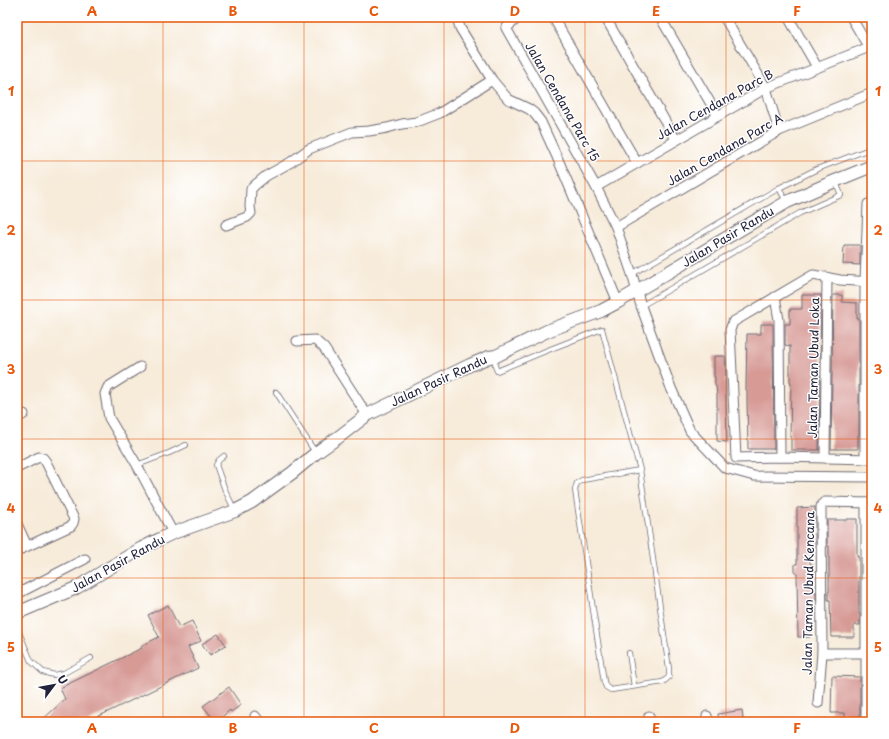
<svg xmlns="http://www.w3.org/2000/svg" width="889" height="739" viewBox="0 0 889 739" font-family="'Playpen Sans',sans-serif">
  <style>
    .building { fill: #d79a95 }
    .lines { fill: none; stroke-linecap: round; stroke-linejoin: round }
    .lane-casing { stroke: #6d6872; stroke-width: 6 }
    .street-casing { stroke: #6d6872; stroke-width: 11 }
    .secondary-casing { stroke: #6d6872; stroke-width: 14 }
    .lane { stroke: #fff; stroke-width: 4.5 }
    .street { stroke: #fff; stroke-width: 9 }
    .secondary { stroke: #fff; stroke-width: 12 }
    .grid { fill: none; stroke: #e8590c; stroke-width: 1; stroke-opacity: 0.55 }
    .labels { text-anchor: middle; stroke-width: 3; stroke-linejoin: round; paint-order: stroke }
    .street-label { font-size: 12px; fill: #22223b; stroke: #fff }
    .neatline { fill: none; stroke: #e8590c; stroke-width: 1.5 }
    .grid-label { font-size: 13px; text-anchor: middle; font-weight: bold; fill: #e8590c }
  </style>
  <rect width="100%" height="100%" fill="#fff"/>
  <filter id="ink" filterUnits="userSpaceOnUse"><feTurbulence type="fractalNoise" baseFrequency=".025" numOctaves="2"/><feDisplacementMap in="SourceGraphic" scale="8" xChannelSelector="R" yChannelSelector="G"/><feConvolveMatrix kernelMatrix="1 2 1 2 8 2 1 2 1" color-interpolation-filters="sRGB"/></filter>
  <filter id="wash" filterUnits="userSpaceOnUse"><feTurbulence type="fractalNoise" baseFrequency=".012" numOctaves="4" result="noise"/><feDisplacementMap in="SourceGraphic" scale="16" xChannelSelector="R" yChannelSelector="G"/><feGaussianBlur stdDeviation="0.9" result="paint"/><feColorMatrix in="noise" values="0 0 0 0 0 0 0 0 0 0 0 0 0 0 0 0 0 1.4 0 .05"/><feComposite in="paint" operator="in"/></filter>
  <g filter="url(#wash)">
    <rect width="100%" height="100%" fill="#f7ebd9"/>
    <g id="blocks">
      <g class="building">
        <path d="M 844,245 L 860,245 L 860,265 L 843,264 Z"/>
        <path d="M 802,295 L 821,295 L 819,450 L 791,450 L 791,437 L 790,437 L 791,382 L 790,382 L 790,346 L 785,345 L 785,324 L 790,324 L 790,309 L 802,309 Z"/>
        <path d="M 833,295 L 842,295 L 842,302 L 857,303 L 857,319 L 859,319 L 859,435 L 858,435 L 858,449 L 831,449 Z"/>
        <path d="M 761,324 L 773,324 L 774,449 L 748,449 L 747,399 L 747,390 L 746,390 L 747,334 L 761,334 Z"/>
        <path d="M 714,356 L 725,356 L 727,442 L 717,441 L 717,395 L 716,386 L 715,386 L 715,377 L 714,377 Z"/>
        <path d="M 815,507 L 815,546 L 810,546 L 810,564 L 813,564 L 814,573 L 812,573 L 812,591 L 814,591 L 814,592 L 816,592 L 816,600 L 810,601 L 810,637 L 798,637 L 797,573 L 795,573 L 795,564 L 797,564 L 797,508 Z"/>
        <path d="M 847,519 L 857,519 L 857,557 L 859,557 L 859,614 L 860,614 L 860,625 L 854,625 L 854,637 L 831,637 L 830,600 L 828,600 L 828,592 L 829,592 L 829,546 L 827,546 L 827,520 L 847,520 Z"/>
        <path d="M 168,605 L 179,627 L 192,621 L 201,641 L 188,647 L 198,668 L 87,722 L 40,722 L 65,699 L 60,688 L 142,648 L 141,646 L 159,637 L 148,615 Z"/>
        <path d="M 218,634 L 226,645 L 210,655 L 202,644 Z"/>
        <path d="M 832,676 L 860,677 L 860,722 L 845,722 L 845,713 L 831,713 Z"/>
        <path d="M 229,687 L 241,705 L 231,712 L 230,710 L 216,722 L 203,706 Z"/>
        <path d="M 742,710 L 743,719 L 739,720 L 739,722 L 719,722 L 718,714 Z"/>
      </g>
    </g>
  </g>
  <g filter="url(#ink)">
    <use href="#blocks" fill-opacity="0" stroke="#6d6872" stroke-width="1"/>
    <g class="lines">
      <defs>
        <g id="lane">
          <path d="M 779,188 L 786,201"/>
          <path d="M 632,274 L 779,188 L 817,169 L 872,148"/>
          <path d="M 641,306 L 800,213 L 841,195 L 836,182"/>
          <path d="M 496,356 L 495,366 L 497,371 L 548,350 L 602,329 L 640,470 L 669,669 L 669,677 L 663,682 L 611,690 L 606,687 L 604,682 L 575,490 L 577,483 L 582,480 L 640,470"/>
          <path d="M 276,392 L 315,452"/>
          <path d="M 224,456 L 219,460 L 216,465 L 225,490 L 235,511"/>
          <path d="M 137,465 L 169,453 L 186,445"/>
          <path d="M 17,628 L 31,661 L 43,672 L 54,675 L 64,673 L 91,658"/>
          <path d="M 629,653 L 634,686"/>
        </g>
        <g id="street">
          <path d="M 457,17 L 460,28 L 492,80 L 508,99 L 529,109 L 534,113 L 541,122 L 557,157 L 618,302"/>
          <path d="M 519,17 L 506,28 L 596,187 L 616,227 L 632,274 L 641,306 L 671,388 L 690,431 L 725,468 L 754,476 L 872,477"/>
          <path d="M 553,17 L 637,163"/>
          <path d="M 605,17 L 676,140"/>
          <path d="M 660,17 L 718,116"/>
          <path d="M 724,17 L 766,88 L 779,131"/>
          <path d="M 788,17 L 817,67"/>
          <path d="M 851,17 L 869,48"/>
          <path d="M 596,187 L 766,88 L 872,46"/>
          <path d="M 226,225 L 247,217 L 251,213 L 250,207 L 251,189 L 255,185 L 266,176 L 291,162 L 309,149 L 352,132 L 369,131 L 387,128 L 402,124 L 417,122 L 440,113 L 492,80"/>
          <path d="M 616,227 L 779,131 L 872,93"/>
          <path d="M 872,282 L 840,280 L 813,275 L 733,322 L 730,330 L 736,458 L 780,457 L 872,459"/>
          <path d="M 775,297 L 779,320 L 780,457"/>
          <path d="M 297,341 L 315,340 L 324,348 L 367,415"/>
          <path d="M 140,367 L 108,387 L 105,394 L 109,418 L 137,465 L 173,533"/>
          <path d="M 17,418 L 24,414"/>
          <path d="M 825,458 L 827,277"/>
          <path d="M 865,459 L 865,282 L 868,204"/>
          <path d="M 17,468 L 39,457 L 43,458 L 46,462 L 74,519 L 73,523 L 71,526 L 17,551"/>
          <path d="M 17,524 L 27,546"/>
          <path d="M 17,594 L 85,559"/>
          <path d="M 822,653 L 870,653"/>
          <path d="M 818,703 L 822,653 L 821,507 L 822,504 L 825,502 L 872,503"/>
          <path d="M 255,716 L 260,722"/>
          <path d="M 649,716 L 649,722"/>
          <path d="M 707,716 L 708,722"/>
          <path d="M 866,722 L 866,503"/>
        </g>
        <path id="secondary" d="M 17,613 L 76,588 L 142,548 L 160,539 L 173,533 L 235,511 L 252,502 L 292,473 L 316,453 L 340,436 L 367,415 L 470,365 L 489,357 L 496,356 L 547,331 L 601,311 L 618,302 L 787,202 L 835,181 L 872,166"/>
      </defs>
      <use href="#lane" class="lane-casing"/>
      <use href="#street" class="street-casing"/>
      <use href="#secondary" class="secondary-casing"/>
      <use href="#lane" class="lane"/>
      <use href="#street" class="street"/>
      <use href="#secondary" class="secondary"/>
    </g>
  </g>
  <path class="grid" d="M 163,17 L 163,722M 304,17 L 304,722M 444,17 L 444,722M 585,17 L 585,722M 726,17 L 726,722M 17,161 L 872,161M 17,300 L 872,300M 17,439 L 872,439M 17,578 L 872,578"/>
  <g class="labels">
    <g class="street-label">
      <text transform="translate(562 102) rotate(60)" y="4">Jalan Cendana Parc 15</text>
      <text transform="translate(715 105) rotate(-29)" y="4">Jalan Cendana Parc B</text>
      <text transform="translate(725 150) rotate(-30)" y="4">Jalan Cendana Parc A</text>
      <text transform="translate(728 237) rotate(-31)" y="4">Jalan Pasir Randu</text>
      <text transform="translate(814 368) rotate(-89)" y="4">Jalan Taman Ubud Loka</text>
      <text transform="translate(439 381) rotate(-25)" y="4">Jalan Pasir Randu</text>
      <text transform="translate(118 564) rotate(-29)" y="4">Jalan Pasir Randu</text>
      <text transform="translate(809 593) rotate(-89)" y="4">Jalan Taman Ubud Kencana</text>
    </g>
  </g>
  <rect width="889" height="739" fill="none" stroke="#fff" stroke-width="44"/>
  <g transform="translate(54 685) rotate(58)" stroke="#ffffff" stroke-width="3" paint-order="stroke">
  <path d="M0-3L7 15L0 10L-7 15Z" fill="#22223b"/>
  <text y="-6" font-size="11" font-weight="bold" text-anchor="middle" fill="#22223b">U</text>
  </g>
  <rect x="22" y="22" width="845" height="695" class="neatline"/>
  <g class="grid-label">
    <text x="92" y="16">A</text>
    <text x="233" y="16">B</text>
    <text x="374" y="16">C</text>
    <text x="515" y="16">D</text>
    <text x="656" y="16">E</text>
    <text x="797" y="16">F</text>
    <text x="11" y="96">1</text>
    <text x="878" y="96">1</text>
    <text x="11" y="235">2</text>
    <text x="878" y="235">2</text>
    <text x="11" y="374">3</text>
    <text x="878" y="374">3</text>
    <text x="11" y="513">4</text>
    <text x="878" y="513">4</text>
    <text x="11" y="652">5</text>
    <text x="878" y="652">5</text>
    <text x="92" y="733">A</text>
    <text x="233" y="733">B</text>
    <text x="374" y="733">C</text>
    <text x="515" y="733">D</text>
    <text x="656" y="733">E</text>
    <text x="797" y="733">F</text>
  </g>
</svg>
